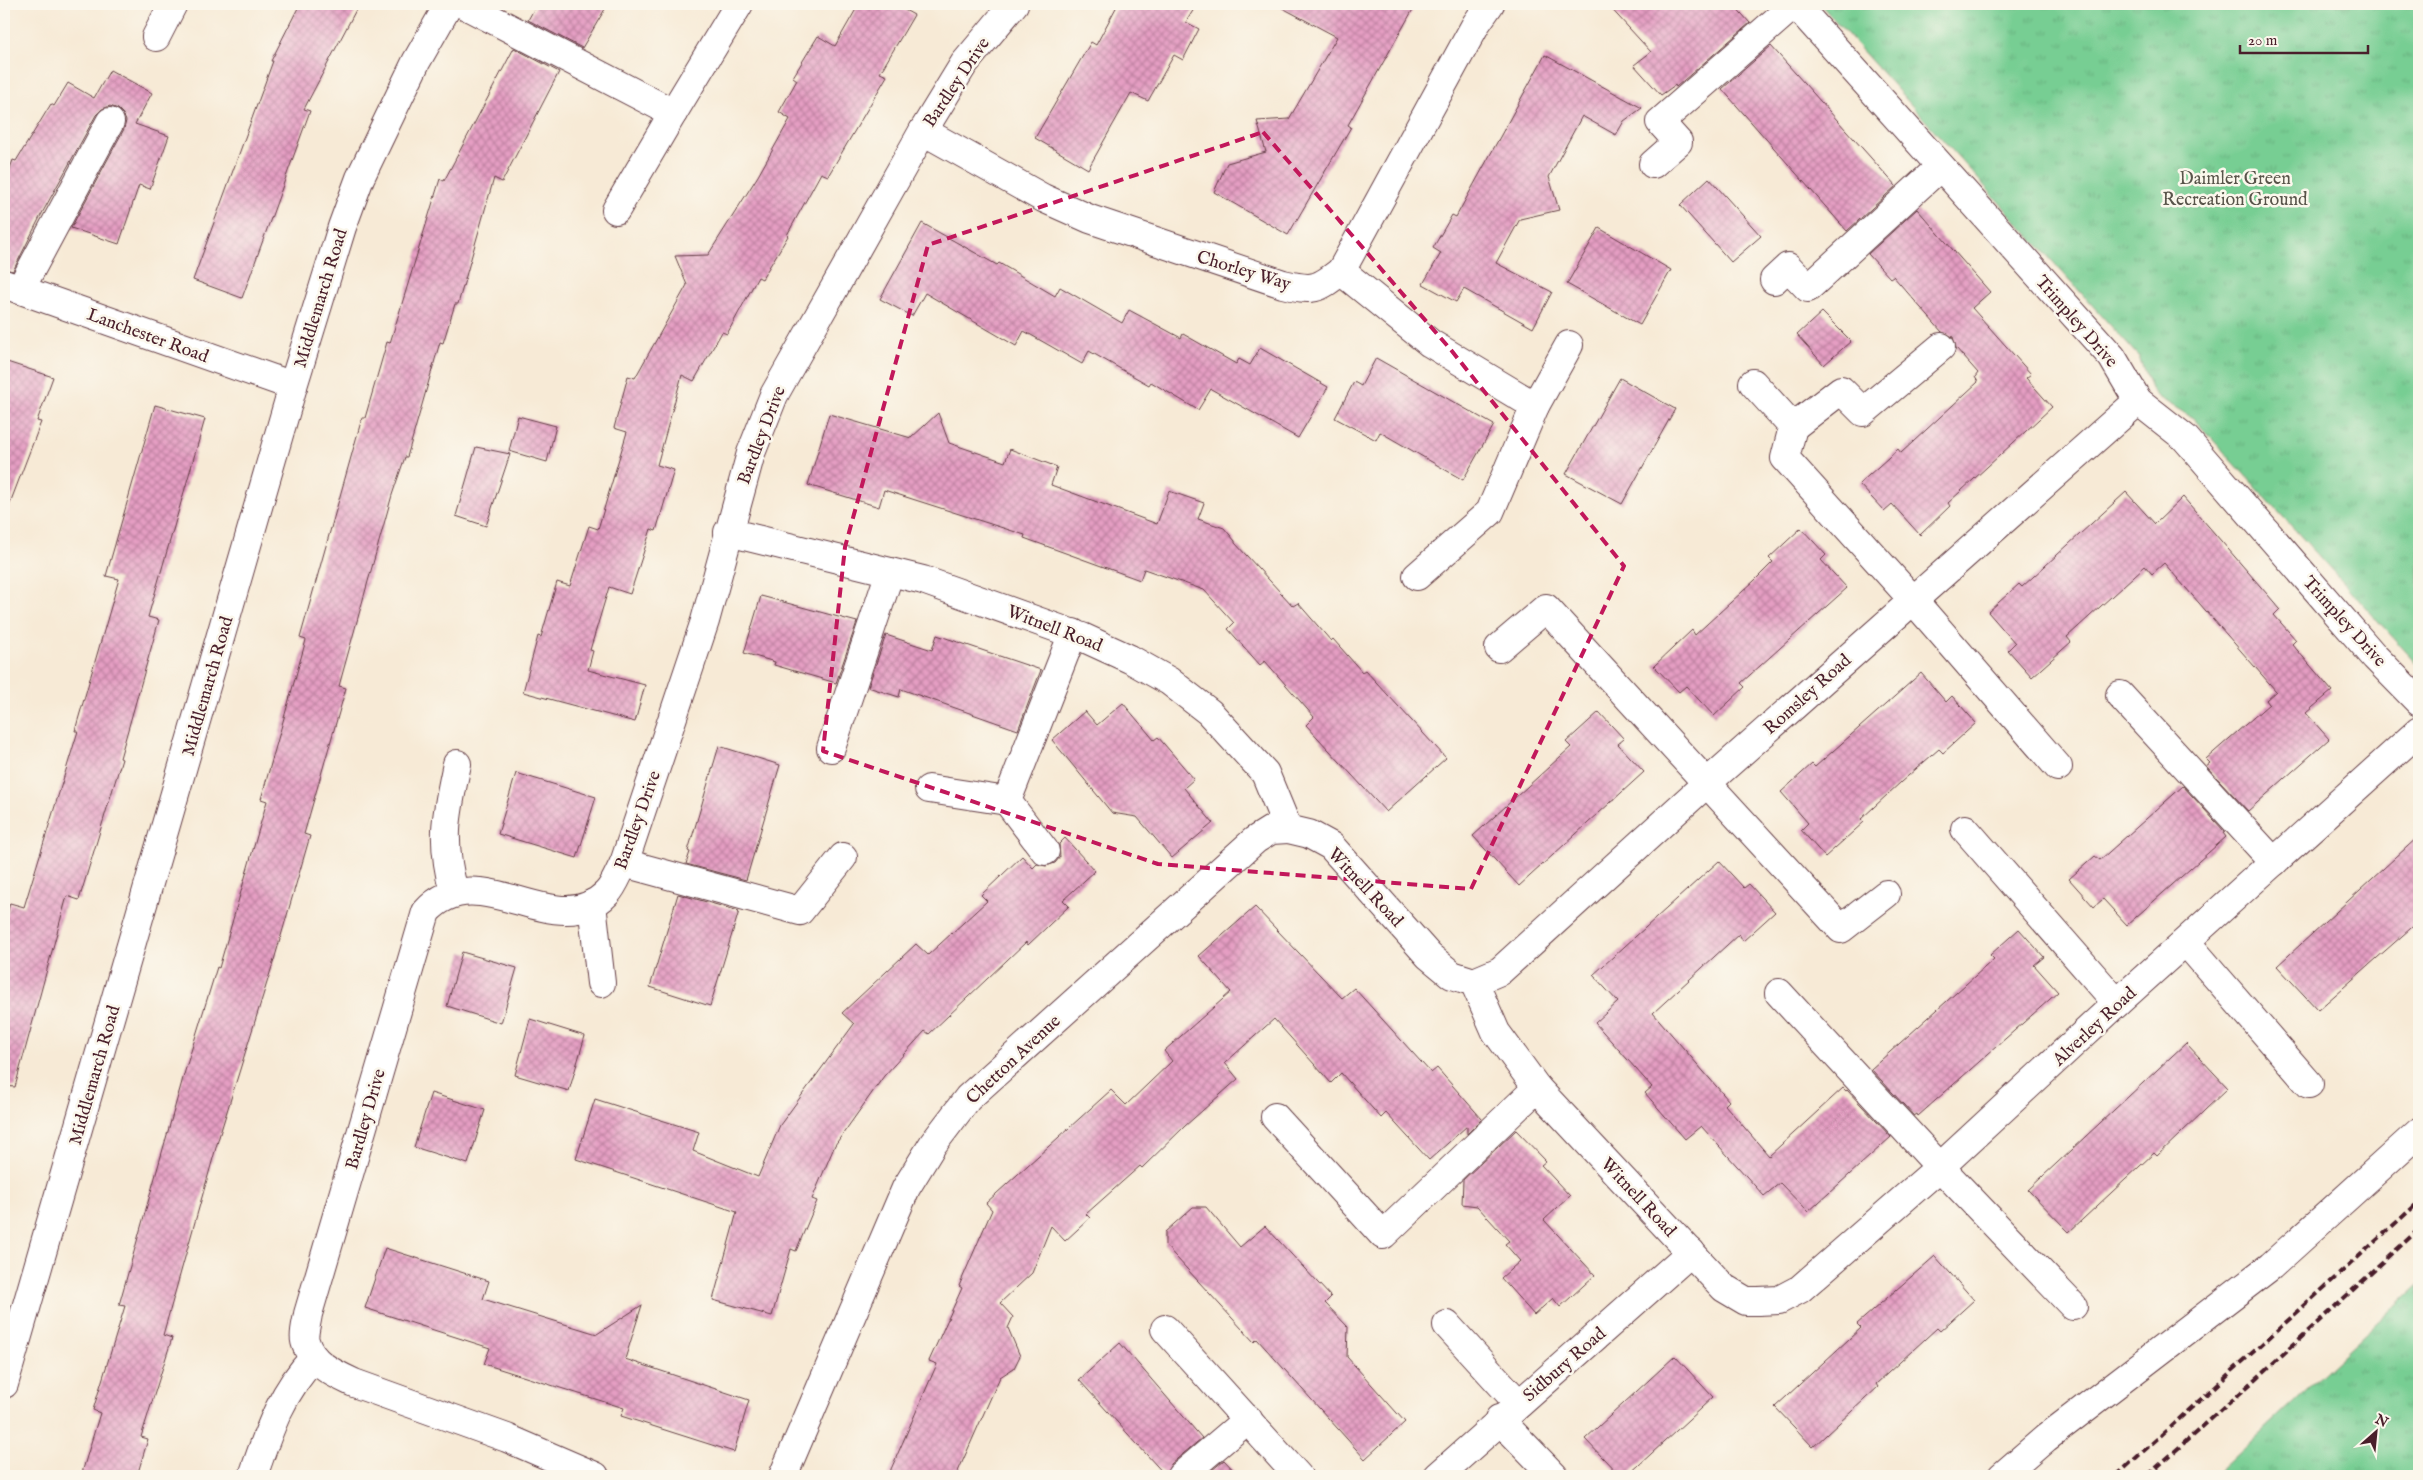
<svg xmlns="http://www.w3.org/2000/svg" width="2423" height="1480" viewBox="0 0 2423 1480" font-family="'IM FELL English',serif">
  <style>
    .park { fill: url(#park-tufts); stroke: #60765f }
    .building { fill: url(#building-cross-hatch) }
    .lines { fill: none; stroke-linecap: round; stroke-linejoin: round }
    .minor-casing { stroke: #643d45; stroke-width: 30 }
    .minor { stroke: #fff; stroke-width: 28 }
    .rail { stroke: #4a1f2b; stroke-width: 4; stroke-dasharray: 8 4; stroke-linecap: butt }
    .marked { fill: none; stroke: #c2185b; stroke-width: 4; stroke-dasharray: 10 6; stroke-linejoin: round }
    .labels { text-anchor: middle; stroke-width: 5; stroke-linejoin: round; paint-order: stroke }
    .street-label { font-size: 18px; fill: #4a1f2b; stroke: #fbf7ec }
    .park-label { font-size: 18px; fill: #58544a; stroke: #fbf7ec }
  </style>
  <defs>
    <pattern id="park-tufts" width="24" height="20" patternUnits="userSpaceOnUse" patternTransform="scale(1.25)"><rect width="24" height="20" fill="#77ce93"/><path d="M3 7l-1-3M5 7V3M7 7l1-3M15 17l-1-3M17 17v-4M19 17l1-3" fill="none" stroke="#68b07f"/></pattern>
    <pattern id="building-cross-hatch" width="8" height="8" patternUnits="userSpaceOnUse" patternTransform="scale(1.25)"><rect width="8" height="8" fill="#e59ec3"/><path d="M0 0l8 8M0 8l8-8" fill="none" stroke="#bc809f"/></pattern>
  </defs>
  <rect width="100%" height="100%" fill="#fbf7ec"/>
  <filter id="ink" filterUnits="userSpaceOnUse"><feTurbulence type="fractalNoise" baseFrequency=".02" numOctaves="2"/><feDisplacementMap in="SourceGraphic" scale="10" xChannelSelector="R" yChannelSelector="G"/><feConvolveMatrix kernelMatrix="1 2 1 2 8 2 1 2 1" color-interpolation-filters="sRGB"/></filter>
  <filter id="wash" filterUnits="userSpaceOnUse"><feTurbulence type="fractalNoise" baseFrequency=".0096" numOctaves="4" result="noise"/><feDisplacementMap in="SourceGraphic" scale="20" xChannelSelector="R" yChannelSelector="G"/><feGaussianBlur stdDeviation="1.12" result="paint"/><feColorMatrix in="noise" values="0 0 0 0 0 0 0 0 0 0 0 0 0 0 0 0 0 1.4 0 .05"/><feComposite in="paint" operator="in"/></filter>
  <g filter="url(#wash)">
    <rect width="100%" height="100%" fill="#f7ead6"/>
    <g class="park">
      <path d="M 1820,4 L 2419,4 L 2419,666 L 2193,418 L 2158,397 L 2151,389 L 2139,357 Z"/>
      <path d="M 2419,1284 L 2419,1476 L 2214,1476 Z"/>
    </g>
    <g id="blocks">
      <g class="building">
        <path d="M 300,4 L 359,4 L 304,109 L 310,111 L 242,298 L 193,280 L 273,61 L 271,61 Z"/>
        <path d="M 537,4 L 608,4 L 582,48 L 528,20 Z"/>
        <path d="M 859,4 L 894,4 L 914,15 L 880,73 L 887,76 L 828,176 L 821,173 L 787,235 L 788,236 L 762,279 L 758,277 L 727,334 L 722,332 L 694,381 L 682,375 L 657,465 L 674,470 L 656,531 L 651,529 L 630,594 L 609,587 L 590,650 L 593,651 L 588,670 L 645,685 L 635,722 L 523,692 L 538,636 L 541,637 L 557,582 L 570,586 L 589,526 L 598,529 L 627,432 L 614,428 L 628,376 L 635,378 L 687,285 L 675,256 L 708,255 L 758,176 L 790,119 L 779,112 L 797,80 L 793,77 L 818,36 L 835,46 Z"/>
        <path d="M 1118,4 L 1197,4 L 1186,22 L 1199,29 L 1183,60 L 1174,55 L 1148,101 L 1131,93 L 1088,169 L 1035,138 L 1091,42 L 1096,45 Z"/>
        <path d="M 1275,4 L 1416,4 L 1348,125 L 1351,127 L 1288,235 L 1214,192 L 1227,163 L 1266,152 L 1257,121 L 1289,119 L 1337,37 Z"/>
        <path d="M 1607,4 L 1733,4 L 1750,23 L 1676,87 L 1675,85 L 1661,95 L 1634,65 L 1651,52 Z"/>
        <path d="M 1771,46 L 1896,186 L 1847,231 L 1722,89 Z"/>
        <path d="M 514,48 L 559,72 L 502,182 L 494,178 L 458,304 L 455,304 L 443,343 L 440,342 L 407,457 L 405,457 L 392,495 L 339,686 L 346,688 L 304,834 L 310,836 L 274,960 L 219,1137 L 163,1335 L 172,1338 L 141,1437 L 148,1439 L 137,1476 L 81,1476 L 100,1413 L 93,1410 L 125,1306 L 119,1305 L 185,1071 L 217,967 L 219,968 L 267,801 L 261,799 L 306,640 L 300,638 L 362,418 L 365,418 L 387,342 L 390,343 L 440,179 L 444,181 Z"/>
        <path d="M 1545,55 L 1642,108 L 1624,121 L 1616,135 L 1582,116 L 1549,177 L 1559,210 L 1520,219 L 1496,263 L 1552,292 L 1533,328 L 1464,289 L 1456,302 L 1423,284 L 1441,253 L 1433,248 L 1452,215 L 1456,217 Z"/>
        <path d="M 110,70 L 152,93 L 135,124 L 169,136 L 150,189 L 139,185 L 119,244 L 71,228 L 124,129 L 126,121 L 123,114 L 118,109 L 110,106 L 102,109 L 96,115 L 40,217 L 13,271 L 4,269 L 4,185 L 13,160 L 16,161 L 51,104 L 54,106 L 68,83 L 94,98 Z"/>
        <path d="M 1709,178 L 1761,236 L 1731,262 L 1680,205 Z"/>
        <path d="M 1917,209 L 1990,292 L 1972,308 L 2031,374 L 2026,378 L 2052,407 L 1948,503 L 1950,506 L 1920,535 L 1892,504 L 1884,511 L 1859,484 L 1898,449 L 1901,453 L 1978,382 L 1975,377 L 1978,373 L 1956,348 L 1953,337 L 1942,332 L 1893,276 L 1890,278 L 1868,254 Z"/>
        <path d="M 922,223 L 997,265 L 999,263 L 1055,296 L 1060,287 L 1122,323 L 1129,310 L 1181,338 L 1183,334 L 1236,364 L 1239,359 L 1250,365 L 1260,348 L 1328,387 L 1298,438 L 1211,389 L 1198,410 L 1151,382 L 1149,385 L 1089,351 L 1082,364 L 1024,331 L 1016,346 L 925,293 L 912,316 L 880,299 Z"/>
        <path d="M 1599,228 L 1671,270 L 1640,325 L 1567,284 Z"/>
        <path d="M 1822,312 L 1851,341 L 1824,365 L 1797,335 Z"/>
        <path d="M 1376,358 L 1494,425 L 1463,480 L 1380,432 L 1376,440 L 1335,418 L 1354,382 L 1361,386 Z"/>
        <path d="M 4,361 L 53,377 L 37,421 L 41,422 L 7,511 L 4,511 Z"/>
        <path d="M 1620,378 L 1675,409 L 1622,504 L 1566,474 Z"/>
        <path d="M 155,405 L 205,419 L 148,617 L 159,620 L 120,758 L 122,759 L 79,900 L 67,896 L 15,1087 L 4,1086 L 4,925 L 10,903 L 24,907 L 78,731 L 75,731 L 78,720 L 119,579 L 106,576 Z"/>
        <path d="M 938,413 L 949,443 L 1005,462 L 1010,449 L 1057,467 L 1051,485 L 1157,524 L 1169,491 L 1204,503 L 1198,519 L 1224,528 L 1235,541 L 1235,543 L 1293,606 L 1298,603 L 1331,641 L 1333,639 L 1362,672 L 1365,670 L 1446,758 L 1386,812 L 1306,725 L 1314,717 L 1265,661 L 1260,665 L 1228,629 L 1234,623 L 1204,590 L 1144,569 L 1140,580 L 1024,538 L 1025,535 L 884,490 L 879,507 L 808,485 L 829,414 L 911,438 Z"/>
        <path d="M 518,416 L 556,426 L 547,462 L 509,451 Z"/>
        <path d="M 476,447 L 510,454 L 486,526 L 456,516 Z"/>
        <path d="M 2126,492 L 2155,524 L 2183,497 L 2280,609 L 2274,615 L 2296,640 L 2292,644 L 2332,691 L 2306,713 L 2329,739 L 2248,811 L 2206,766 L 2210,763 L 2206,759 L 2269,704 L 2266,700 L 2276,691 L 2164,563 L 2152,574 L 2145,566 L 2067,637 L 2071,642 L 2032,677 L 2008,650 L 2015,643 L 1988,612 L 2019,584 L 2022,587 Z"/>
        <path d="M 1801,528 L 1826,555 L 1821,560 L 1847,588 L 1741,683 L 1745,687 L 1714,716 L 1686,686 L 1679,692 L 1654,666 L 1692,630 L 1695,635 L 1754,581 L 1773,562 L 1769,558 Z"/>
        <path d="M 761,596 L 857,622 L 836,683 L 774,665 L 775,662 L 744,653 Z"/>
        <path d="M 886,635 L 932,650 L 937,635 L 1041,670 L 1018,730 L 901,689 L 899,697 L 868,687 Z"/>
        <path d="M 1921,673 L 1946,702 L 1952,696 L 1976,723 L 1943,753 L 1939,749 L 1901,782 L 1861,819 L 1864,822 L 1825,857 L 1801,830 L 1808,823 L 1781,792 L 1812,764 L 1815,767 Z"/>
        <path d="M 1123,703 L 1154,740 L 1158,737 L 1194,779 L 1184,788 L 1213,823 L 1172,858 L 1137,817 L 1112,813 L 1052,740 L 1085,711 L 1097,725 Z"/>
        <path d="M 1599,712 L 1624,739 L 1618,744 L 1644,772 L 1519,886 L 1473,836 L 1571,747 L 1566,742 Z"/>
        <path d="M 719,746 L 780,765 L 746,880 L 686,864 L 690,852 L 688,851 Z"/>
        <path d="M 516,773 L 596,797 L 577,858 L 498,834 Z"/>
        <path d="M 2183,786 L 2225,832 L 2223,833 L 2226,837 L 2127,925 L 2103,899 L 2094,907 L 2069,879 L 2095,856 L 2100,860 Z"/>
        <path d="M 2419,836 L 2419,921 L 2318,1010 L 2277,966 Z"/>
        <path d="M 1065,838 L 1095,871 L 1063,900 L 1069,906 L 1028,945 L 1026,942 L 929,1034 L 925,1031 L 884,1076 L 835,1145 L 812,1199 L 817,1201 L 796,1251 L 791,1249 L 772,1316 L 713,1300 L 737,1212 L 576,1159 L 595,1099 L 699,1132 L 693,1151 L 758,1177 L 780,1125 L 854,1024 L 842,1013 L 916,944 L 928,955 L 987,901 L 981,895 L 1022,856 L 1033,868 L 1037,864 L 1046,866 L 1055,863 L 1060,857 L 1059,844 Z"/>
        <path d="M 1719,861 L 1744,888 L 1749,884 L 1775,912 L 1743,941 L 1739,934 L 1653,1013 L 1729,1101 L 1725,1105 L 1769,1156 L 1843,1088 L 1846,1091 L 1847,1090 L 1891,1137 L 1808,1212 L 1780,1183 L 1764,1196 L 1701,1126 L 1685,1139 L 1645,1093 L 1652,1087 L 1595,1023 L 1618,1002 L 1593,975 Z"/>
        <path d="M 678,894 L 739,911 L 710,1006 L 650,987 Z"/>
        <path d="M 1255,907 L 1342,998 L 1354,988 L 1431,1073 L 1437,1068 L 1482,1119 L 1467,1134 L 1467,1126 L 1429,1160 L 1386,1113 L 1381,1118 L 1341,1073 L 1331,1083 L 1274,1019 L 1225,1063 L 1238,1079 L 1185,1126 L 1142,1168 L 1140,1166 L 1086,1214 L 1090,1218 L 1065,1241 L 1051,1226 L 1032,1273 L 1000,1303 L 1013,1317 L 1008,1328 L 1020,1356 L 1014,1368 L 1000,1377 L 956,1476 L 888,1476 L 937,1364 L 929,1361 L 962,1288 L 959,1286 L 992,1210 L 986,1203 L 1111,1090 L 1126,1105 L 1172,1061 L 1164,1051 L 1231,992 L 1199,956 Z"/>
        <path d="M 2019,929 L 2044,957 L 2034,965 L 2058,992 L 1918,1116 L 1917,1114 L 1914,1116 L 1871,1069 L 1994,959 L 1990,955 Z"/>
        <path d="M 462,952 L 517,968 L 501,1023 L 447,1006 Z"/>
        <path d="M 530,1019 L 585,1036 L 569,1091 L 515,1075 Z"/>
        <path d="M 2186,1043 L 2228,1088 L 2157,1156 L 2154,1153 L 2069,1232 L 2028,1190 Z"/>
        <path d="M 431,1093 L 485,1110 L 468,1164 L 414,1147 Z"/>
        <path d="M 1516,1130 L 1546,1161 L 1541,1165 L 1570,1196 L 1544,1220 L 1595,1275 L 1560,1307 L 1553,1298 L 1534,1315 L 1501,1278 L 1520,1261 L 1505,1244 L 1509,1241 L 1477,1206 L 1462,1204 L 1463,1180 Z"/>
        <path d="M 1193,1207 L 1206,1207 L 1240,1247 L 1265,1226 L 1331,1297 L 1325,1303 L 1348,1327 L 1347,1357 L 1405,1422 L 1365,1459 L 1257,1339 L 1254,1342 L 1165,1245 L 1165,1232 Z"/>
        <path d="M 385,1248 L 489,1281 L 483,1299 L 597,1334 L 642,1305 L 625,1359 L 749,1400 L 734,1452 L 621,1416 L 624,1408 L 484,1364 L 490,1348 L 365,1308 Z"/>
        <path d="M 1935,1256 L 1974,1300 L 1940,1331 L 1937,1328 L 1876,1384 L 1878,1387 L 1813,1447 L 1775,1407 L 1861,1328 L 1857,1324 Z"/>
        <path d="M 1120,1343 L 1202,1438 L 1171,1464 L 1166,1476 L 1079,1380 Z"/>
        <path d="M 1675,1356 L 1713,1397 L 1627,1476 L 1620,1476 L 1585,1439 Z"/>
        <path d="M 1224,1460 L 1239,1476 L 1205,1476 Z"/>
      </g>
    </g>
  </g>
  <g filter="url(#ink)">
    <use href="#blocks" fill-opacity="0" stroke="#643d45" stroke-width="1"/>
    <g class="lines">
      <defs>
        <g id="minor">
          <path d="M 463,4 L 673,113 L 616,210"/>
          <path d="M 1795,4 L 2112,357 L 2138,401 L 2185,438 L 2375,657 L 2419,702"/>
          <path d="M 156,37 L 173,4"/>
          <path d="M 673,113 L 739,4"/>
          <path d="M 923,131 L 1043,198 L 1090,219 L 1283,284 C 1313,291 1317,290 1341,271 L 1476,24 L 1490,4"/>
          <path d="M 1653,164 L 1678,142 L 1660,122 L 1795,4"/>
          <path d="M 1341,271 L 1430,343 L 1535,406 L 1569,345"/>
          <path d="M 1774,280 L 1788,267 L 1808,288 L 1940,167"/>
          <path d="M 4,284 L 293,386"/>
          <path d="M 20,290 L 110,122"/>
          <path d="M 1753,383 L 1793,427 L 1785,458 L 1913,600 L 2058,767"/>
          <path d="M 1793,427 L 1841,390 L 1863,412 L 1941,347"/>
          <path d="M 728,532 L 923,580 L 1082,637 L 1130,659 L 1169,681 L 1209,712 L 1265,773 L 1288,829 L 1309,834 L 1331,846 L 1429,956 L 1452,975 L 1474,982 L 1496,1032 L 1537,1088 L 1724,1288 L 1746,1301 L 1758,1301 L 1779,1300 L 1800,1289 L 1940,1167 L 2117,1003 L 2419,731"/>
          <path d="M 1417,576 L 1490,512 L 1535,406"/>
          <path d="M 1499,648 L 1546,608 L 1841,929 L 1886,894"/>
          <path d="M 2120,695 L 2274,862"/>
          <path d="M 831,748 L 890,572"/>
          <path d="M 929,789 L 1007,801 L 1073,633"/>
          <path d="M 1007,801 L 1045,851"/>
          <path d="M 1965,829 L 2117,1003"/>
          <path d="M 624,863 L 800,911 L 843,857"/>
          <path d="M 454,892 C 440,839 446,816 457,764"/>
          <path d="M 592,904 L 601,983"/>
          <path d="M 2186,942 L 2309,1084"/>
          <path d="M 1474,982 L 1500,971 L 1707,783 L 2138,401"/>
          <path d="M 1779,993 L 1940,1167 L 2073,1306"/>
          <path d="M 1275,1117 L 1383,1235 L 1537,1088"/>
          <path d="M 1447,1325 L 1519,1404"/>
          <path d="M 1165,1329 L 1298,1476"/>
          <path d="M 4,1384 L 293,386 L 342,227 L 360,178 L 416,62 L 449,4"/>
          <path d="M 1499,1419 L 1554,1476"/>
          <path d="M 253,1476 C 268,1433 281,1392 314,1358"/>
          <path d="M 595,1476 L 507,1438 L 354,1383 C 335,1374 311,1364 305,1341 C 303,1334 307,1322 308,1314 L 426,912 C 479,853 556,946 607,893 C 614,886 619,872 624,863 L 705,621 L 751,453 L 774,395 L 923,131 L 964,64 L 1014,4"/>
          <path d="M 783,1476 L 906,1188 L 933,1144 L 968,1098 L 1255,840 L 1271,830 L 1288,829"/>
          <path d="M 1181,1476 L 1248,1419"/>
          <path d="M 1438,1476 L 1691,1252"/>
          <path d="M 2002,1476 L 2046,1438 L 2271,1266 L 2419,1132"/>
        </g>
      </defs>
      <use href="#minor" class="minor-casing"/>
      <use href="#minor" class="minor"/>
      <g class="rail">
        <path d="M 2116,1476 L 2419,1202"/>
        <path d="M 2147,1476 L 2256,1379 L 2419,1229"/>
      </g>
    </g>
  </g>
  <path class="marked" d="M 1263,132 L 1451,350 L 1624,566 L 1471,889 L 1158,864 L 823,751 L 845,547 L 928,245 Z"/>
  <g class="labels">
    <g class="street-label">
      <text transform="translate(956 82) rotate(-56)" y="6">Bardley Drive</text>
      <text transform="translate(1244 270) rotate(17)" y="6">Chorley Way</text>
      <text transform="translate(320 298) rotate(-73)" y="6">Middlemarch Road</text>
      <text transform="translate(2077 321) rotate(49)" y="6">Trimpley Drive</text>
      <text transform="translate(148 335) rotate(20)" y="6">Lanchester Road</text>
      <text transform="translate(761 435) rotate(-69)" y="6">Bardley Drive</text>
      <text transform="translate(2345 621) rotate(48)" y="6">Trimpley Drive</text>
      <text transform="translate(1055 628) rotate(21)" y="6">Witnell Road</text>
      <text transform="translate(207 686) rotate(-74)" y="6">Middlemarch Road</text>
      <text transform="translate(1807 694) rotate(-42)" y="6">Romsley Road</text>
      <text transform="translate(637 820) rotate(-70)" y="6">Bardley Drive</text>
      <text transform="translate(1366 887) rotate(47)" y="6">Witnell Road</text>
      <text transform="translate(2094 1026) rotate(-43)" y="6">Alverley Road</text>
      <text transform="translate(1013 1059) rotate(-43)" y="6">Chetton Avenue</text>
      <text transform="translate(94 1075) rotate(-74)" y="6">Middlemarch Road</text>
      <text transform="translate(365 1119) rotate(-74)" y="6">Bardley Drive</text>
      <text transform="translate(1639 1197) rotate(47)" y="6">Witnell Road</text>
      <text transform="translate(1564 1364) rotate(-41)" y="6">Sidbury Road</text>
    </g>
    <g class="park-label">
      <text x="2235" y="184">Daimler Green<tspan x="2235" dy="21">Recreation Ground</tspan></text>
    </g>
  </g>
  <rect width="2423" height="1480" fill="none" stroke="#fbf7ec" stroke-width="20"/>
  <g transform="translate(2376 1432) rotate(27)" stroke="#fbf7ec" stroke-width="4" paint-order="stroke">
  <path d="M0-4L9 19L0 12L-9 19Z" fill="#4a1f2b"/>
  <text y="-8" font-size="14" font-weight="bold" text-anchor="middle" fill="#4a1f2b">N</text>
  </g>
  <path d="M2240 45v8h128v-8" fill="none" stroke="#4a1f2b" stroke-width="2.5"/>
  <text x="2248" y="45" font-size="15" fill="#4a1f2b" stroke="#fbf7ec" stroke-width="4" paint-order="stroke">20 m</text>
</svg>
